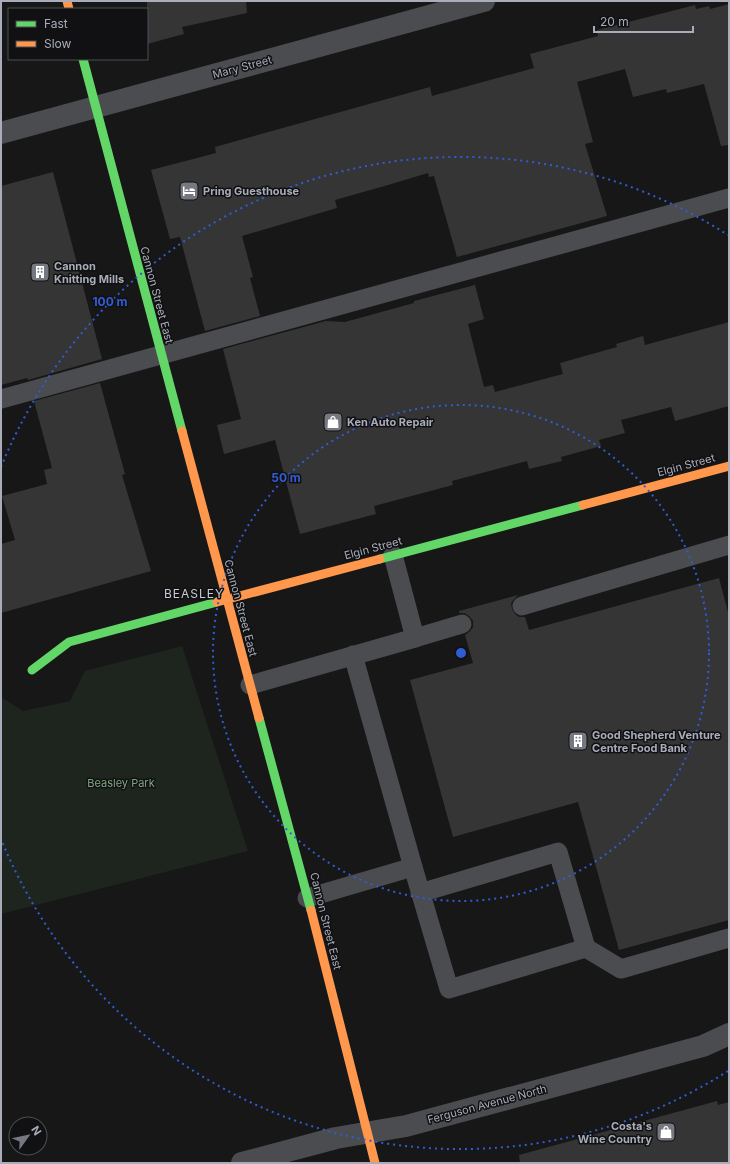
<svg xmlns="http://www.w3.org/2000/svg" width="730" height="1164" viewBox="0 0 730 1164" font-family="Inter,sans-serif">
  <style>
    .green { fill: #1d251e }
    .building { fill: #353536 }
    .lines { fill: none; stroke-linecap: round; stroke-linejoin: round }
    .lane { stroke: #4b4c50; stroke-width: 19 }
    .street { stroke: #4b4c50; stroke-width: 22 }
    .fast { stroke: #63d668; stroke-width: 9 }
    .slow { stroke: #ff974d; stroke-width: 9 }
    .ring { fill: none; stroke: #325cd3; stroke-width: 2; stroke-dasharray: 2 4 }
    .labels { text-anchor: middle; stroke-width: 3; stroke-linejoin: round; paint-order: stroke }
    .street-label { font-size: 11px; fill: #a8adb9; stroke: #111113 }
    .poi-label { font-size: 11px; font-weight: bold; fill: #a8adb9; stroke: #111113; text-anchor: start }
    .park-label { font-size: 11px; fill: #7ea580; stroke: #111113 }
    .neighbourhood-label { font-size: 12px; letter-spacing: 1px; fill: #c9ccd5; stroke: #111113 }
    .centre { fill: #325cd3; stroke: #111113; stroke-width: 2 }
    .ring-label { font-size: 12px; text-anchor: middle; font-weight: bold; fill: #325cd3; stroke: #111113; stroke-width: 3; stroke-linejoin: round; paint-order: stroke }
  </style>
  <rect width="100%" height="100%" fill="#171717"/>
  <path class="green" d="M 182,646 L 248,851 L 1,914 L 1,697 L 23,711 L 70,701 L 85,671 Z"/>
  <g class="building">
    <path d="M 147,1 L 246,1 L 247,13 L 182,27 L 184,34 L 147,44 Z"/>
    <path d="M 729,4 L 729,145 L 721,146 L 704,84 L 667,93 L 666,89 L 633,97 L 625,69 L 577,82 L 593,142 L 585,144 L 607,216 L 457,257 L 434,176 L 429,177 L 428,173 L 388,185 L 335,200 L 337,208 L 242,236 L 253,277 L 250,278 L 260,316 L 205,331 L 180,237 L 170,239 L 151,170 L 216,153 L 215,147 L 430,87 L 432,96 L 534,68 L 530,54 L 598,36 L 597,30 L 695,5 L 696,9 L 709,6 L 710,9 Z"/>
    <path d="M 53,172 L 102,359 L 28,380 L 27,378 L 1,385 L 1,186 Z"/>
    <path d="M 475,285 L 484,319 L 468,324 L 484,387 L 493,385 L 495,392 L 563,374 L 560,363 L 617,347 L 616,344 L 643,336 L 645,345 L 729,322 L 729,406 L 675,421 L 671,407 L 621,420 L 625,433 L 599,440 L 601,446 L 561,457 L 562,461 L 529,469 L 527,461 L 452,481 L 453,485 L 374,506 L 376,514 L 300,534 L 275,440 L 224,454 L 217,425 L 241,419 L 223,349 L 326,321 L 345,322 L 414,303 L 414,301 Z"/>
    <path d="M 100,383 L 125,474 L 122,475 L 151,571 L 1,613 L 1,544 L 15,540 L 2,496 L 47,484 L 44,470 L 52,468 L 34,401 Z"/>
    <path d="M 719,578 L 729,616 L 729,920 L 619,950 L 578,802 L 453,837 L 410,680 L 473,663 L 465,635 L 470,631 L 473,627 L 473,621 L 469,616 L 464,613 L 459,613 L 459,611 L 518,595 L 511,603 L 512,609 L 515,614 L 519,617 L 525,617 L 529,630 Z"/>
    <path d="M 717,1101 L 718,1105 L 729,1102 L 729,1163 L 520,1163 L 519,1155 Z"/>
  </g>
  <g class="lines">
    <g class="lane">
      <path d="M 1,399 L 729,198"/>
      <path d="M 522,606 L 729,545"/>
      <path d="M 415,638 L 462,624"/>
      <path d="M 353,655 L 413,867 L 449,989 L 586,948 L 558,852 L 420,893"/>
      <path d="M 250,685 L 415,638 L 393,555"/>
      <path d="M 307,898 L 413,867"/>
      <path d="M 586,948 L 621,969 L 729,938"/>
    </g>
    <g class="street">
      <path d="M 1,133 L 484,1"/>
      <path d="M 242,1163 L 336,1138 L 406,1126 L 703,1046 L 729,1034"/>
    </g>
    <g class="fast">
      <path d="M 83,59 L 182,431"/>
      <path d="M 380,559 L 583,505"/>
      <path d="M 32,670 L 69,642 L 217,602"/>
      <path d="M 259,718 L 311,910"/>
    </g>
    <g class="slow">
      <path d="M 67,1 L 69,9"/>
      <path d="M 182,431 L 259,718"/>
      <path d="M 583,505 L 729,466"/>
      <path d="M 217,602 L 380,559"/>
      <path d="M 311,910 L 375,1163"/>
    </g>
  </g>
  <g class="ring">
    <circle cx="461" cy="653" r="248"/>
    <path d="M728 1071A496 496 0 0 1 1 839M1 467A496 496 0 0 1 728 235"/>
  </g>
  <defs>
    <symbol id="hotel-square" viewBox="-11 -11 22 22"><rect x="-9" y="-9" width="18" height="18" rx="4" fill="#757880" stroke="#111113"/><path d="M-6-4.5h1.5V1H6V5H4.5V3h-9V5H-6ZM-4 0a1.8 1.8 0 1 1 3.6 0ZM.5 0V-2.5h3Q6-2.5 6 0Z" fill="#fff"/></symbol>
    <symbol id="building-square" viewBox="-11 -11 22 22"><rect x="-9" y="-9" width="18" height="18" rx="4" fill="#757880" stroke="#111113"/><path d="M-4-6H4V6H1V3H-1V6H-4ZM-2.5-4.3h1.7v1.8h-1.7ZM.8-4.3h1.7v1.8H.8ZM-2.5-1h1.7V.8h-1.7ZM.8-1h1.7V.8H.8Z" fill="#fff"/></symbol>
    <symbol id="shop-square" viewBox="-11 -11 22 22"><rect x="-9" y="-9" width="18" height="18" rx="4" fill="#757880" stroke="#111113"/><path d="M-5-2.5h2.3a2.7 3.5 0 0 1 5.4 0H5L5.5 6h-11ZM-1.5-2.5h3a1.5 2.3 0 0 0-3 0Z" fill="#fff"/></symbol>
  </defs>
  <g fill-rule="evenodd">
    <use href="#hotel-square" x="178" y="180" width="22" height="22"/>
    <use href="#building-square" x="29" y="261" width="22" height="22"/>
    <use href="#shop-square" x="322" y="411" width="22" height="22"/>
    <use href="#building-square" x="567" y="730" width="22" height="22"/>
    <use href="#shop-square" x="655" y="1121" width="22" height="22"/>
  </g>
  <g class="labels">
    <g class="street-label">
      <text transform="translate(242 67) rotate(-15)" y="4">Mary Street</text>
      <text transform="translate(157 295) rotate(75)" y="4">Cannon Street East</text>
      <text transform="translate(686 465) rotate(-15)" y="4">Elgin Street</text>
      <text transform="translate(373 548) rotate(-15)" y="4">Elgin Street</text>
      <text transform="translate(241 608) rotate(75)" y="4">Cannon Street East</text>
      <text transform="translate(326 921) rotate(76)" y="4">Cannon Street East</text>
      <text transform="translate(487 1104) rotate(-15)" y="4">Ferguson Avenue North</text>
    </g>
    <g class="poi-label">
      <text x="203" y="195">Pring Guesthouse</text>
      <text x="54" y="270">Cannon<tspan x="54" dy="13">Knitting Mills</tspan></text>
      <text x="347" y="426">Ken Auto Repair</text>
      <text x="592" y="739">Good Shepherd Venture<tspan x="592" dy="13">Centre Food Bank</tspan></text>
      <text x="652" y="1130" text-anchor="end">Costa's<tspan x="652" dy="13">Wine Country</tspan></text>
    </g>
    <g class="park-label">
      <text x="121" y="787">Beasley Park</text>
    </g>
    <g class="neighbourhood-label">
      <text x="194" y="598">BEASLEY</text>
    </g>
  </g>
  <circle cx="461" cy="653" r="6" class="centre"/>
  <g class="ring-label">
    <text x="110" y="306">100 m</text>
    <text x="286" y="482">50 m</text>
  </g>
  <rect width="730" height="1164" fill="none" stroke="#a8adb9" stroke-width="4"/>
  <rect x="8" y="8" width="140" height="52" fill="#111113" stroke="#4d4f55"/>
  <rect x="16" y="21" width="20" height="6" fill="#63d668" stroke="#4d4f55"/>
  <text x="44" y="28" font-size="12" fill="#a8adb9">Fast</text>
  <rect x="16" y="41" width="20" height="6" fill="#ff974d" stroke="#4d4f55"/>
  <text x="44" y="48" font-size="12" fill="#a8adb9">Slow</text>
  <g transform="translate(28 1136) rotate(57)"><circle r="19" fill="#111113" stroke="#4d4f55"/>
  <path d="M0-3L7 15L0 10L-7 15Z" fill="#757880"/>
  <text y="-6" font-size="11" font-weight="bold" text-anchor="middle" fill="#a8adb9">N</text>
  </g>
  <path d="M594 26v6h99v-6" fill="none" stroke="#a8adb9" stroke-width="2"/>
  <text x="600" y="26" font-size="12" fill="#a8adb9" stroke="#111113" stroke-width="3" paint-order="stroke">20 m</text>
</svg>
